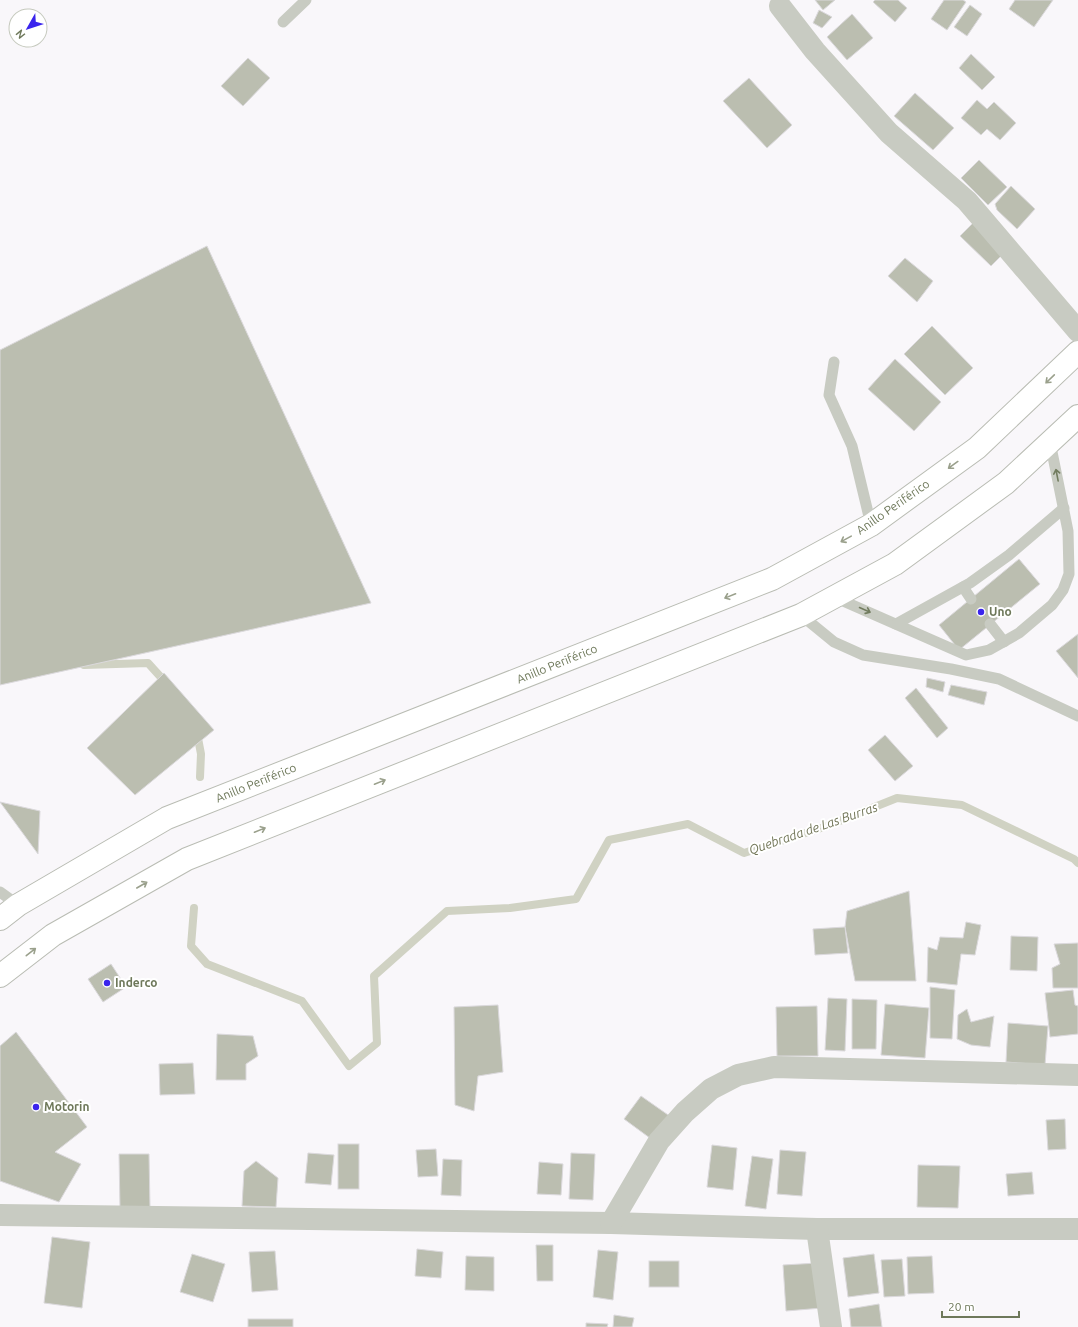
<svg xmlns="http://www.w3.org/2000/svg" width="1078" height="1327" viewBox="0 0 1078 1327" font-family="Ubuntu,sans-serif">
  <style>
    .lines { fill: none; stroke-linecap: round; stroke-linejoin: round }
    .stream { stroke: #d0d2c3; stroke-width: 8 }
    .building { fill: #bbbeb0; stroke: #dbd9dc }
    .highway-casing { stroke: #b9bcb3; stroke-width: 24 }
    .lane { stroke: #c8cbc2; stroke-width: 11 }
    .street { stroke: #c8cbc2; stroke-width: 22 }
    .highway { stroke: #fff; stroke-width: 22 }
    .oneway { stroke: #9aa08c }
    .oneway2 { stroke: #727c5f }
    .poi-dot { fill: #3a24ed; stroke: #fff; stroke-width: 1.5 }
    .labels { text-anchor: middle; stroke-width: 4; stroke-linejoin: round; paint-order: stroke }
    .street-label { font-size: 12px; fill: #6e785a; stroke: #fff }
    .poi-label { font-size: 12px; font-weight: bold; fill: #6e785a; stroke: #fff; text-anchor: start }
    .water-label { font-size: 13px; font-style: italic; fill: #727658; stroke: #fff }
  </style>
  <rect width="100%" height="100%" fill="#f9f7fa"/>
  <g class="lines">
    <g class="stream">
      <path d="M 84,665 L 148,663 L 167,684"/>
      <path d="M 197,733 L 201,754 L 200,777"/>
      <path d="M 194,908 L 191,946 L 207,964 L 302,1001 L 349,1066 L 377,1043 L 374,976 L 447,911 L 510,908 L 576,899 L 609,840 L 688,824 L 744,853 L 827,826 L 897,798 L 962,805 L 1074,859 L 1078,863"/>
    </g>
  </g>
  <g class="building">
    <path d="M 815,0 L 835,0 L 823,10 Z"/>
    <path d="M 875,0 L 898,0 L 907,8 L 895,22 L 873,2 Z"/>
    <path d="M 944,0 L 963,0 L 966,2 L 947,30 L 931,19 Z"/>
    <path d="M 1015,0 L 1053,0 L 1034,27 L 1009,9 Z"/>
    <path d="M 970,5 L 982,14 L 967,36 L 954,27 Z"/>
    <path d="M 819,10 L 832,17 L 822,28 L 813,23 Z"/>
    <path d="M 852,14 L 873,38 L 847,60 L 827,37 Z"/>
    <path d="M 971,54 L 995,77 L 982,90 L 959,68 Z"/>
    <path d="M 248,58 L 270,78 L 243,106 L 221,86 Z"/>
    <path d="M 749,78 L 792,125 L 767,148 L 723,101 Z"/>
    <path d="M 915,93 L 954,128 L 933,150 L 894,116 Z"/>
    <path d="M 977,100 L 987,109 L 994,102 L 1016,123 L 1000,140 L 987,129 L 981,135 L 961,118 Z"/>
    <path d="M 979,160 L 1007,187 L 988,205 L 961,178 Z"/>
    <path d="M 1011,186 L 1035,209 L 1017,229 L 997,210 L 995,204 Z"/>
    <path d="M 977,219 L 1007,250 L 991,266 L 960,236 Z"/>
    <path d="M 207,246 L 371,603 L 0,685 L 0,350 Z"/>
    <path d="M 905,258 L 933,281 L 917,302 L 888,276 Z"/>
    <path d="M 932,326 L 973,368 L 945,395 L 904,354 Z"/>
    <path d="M 895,359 L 941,402 L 914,431 L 868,389 Z"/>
    <path d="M 1019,559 L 1040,584 L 959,650 L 939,625 Z"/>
    <path d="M 1078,634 L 1078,678 L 1056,651 Z"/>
    <path d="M 164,673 L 214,730 L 135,795 L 87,748 Z"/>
    <path d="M 927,678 L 945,682 L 943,692 L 926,687 Z"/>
    <path d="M 951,685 L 987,692 L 984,705 L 948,695 Z"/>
    <path d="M 916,688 L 948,728 L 937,738 L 905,698 Z"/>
    <path d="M 885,735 L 913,766 L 895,781 L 868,750 Z"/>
    <path d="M 0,802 L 40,811 L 38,854 Z"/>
    <path d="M 909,891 L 916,981 L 855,981 L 845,927 L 847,911 Z"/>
    <path d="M 966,922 L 981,925 L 975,955 L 961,954 L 957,985 L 927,982 L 928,947 L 937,950 L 940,937 L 963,938 Z"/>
    <path d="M 845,927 L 848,953 L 815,955 L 813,929 Z"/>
    <path d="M 1011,936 L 1038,937 L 1037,971 L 1010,970 Z"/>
    <path d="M 1078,943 L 1078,988 L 1053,988 L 1052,968 L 1060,964 L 1054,944 Z"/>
    <path d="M 111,964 L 126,987 L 103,1002 L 88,979 Z"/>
    <path d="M 930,987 L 955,990 L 952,1039 L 930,1038 Z"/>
    <path d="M 1073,990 L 1075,1005 L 1078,1006 L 1078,1034 L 1050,1037 L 1045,993 Z"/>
    <path d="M 828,998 L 847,999 L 845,1051 L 825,1050 Z"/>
    <path d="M 852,999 L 877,1000 L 876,1049 L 852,1049 Z"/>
    <path d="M 885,1004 L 929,1008 L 925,1058 L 881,1055 Z"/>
    <path d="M 498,1005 L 503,1072 L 478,1076 L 474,1111 L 455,1105 L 454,1007 Z"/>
    <path d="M 817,1006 L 818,1056 L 777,1056 L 776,1007 Z"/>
    <path d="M 967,1009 L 971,1022 L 994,1016 L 990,1047 L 971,1045 L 957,1039 L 958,1015 Z"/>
    <path d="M 1008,1023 L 1048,1026 L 1045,1065 L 1006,1062 Z"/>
    <path d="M 16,1032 L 87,1127 L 55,1152 L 81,1164 L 59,1202 L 0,1181 L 0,1046 Z"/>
    <path d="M 217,1034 L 253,1036 L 258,1056 L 246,1064 L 246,1080 L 216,1080 Z"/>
    <path d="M 193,1063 L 195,1094 L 160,1095 L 159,1064 Z"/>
    <path d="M 641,1096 L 671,1117 L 654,1141 L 624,1119 Z"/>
    <path d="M 1065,1119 L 1066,1149 L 1048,1150 L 1046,1120 Z"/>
    <rect x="338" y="1144" width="21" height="45"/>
    <path d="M 712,1145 L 737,1148 L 733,1190 L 707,1187 Z"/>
    <path d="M 436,1149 L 438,1176 L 418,1177 L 416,1150 Z"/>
    <path d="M 780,1150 L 806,1152 L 802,1196 L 777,1194 Z"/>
    <path d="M 308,1153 L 334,1155 L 331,1185 L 305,1183 Z"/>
    <path d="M 571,1153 L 595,1154 L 593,1200 L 569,1199 Z"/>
    <path d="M 119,1154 L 149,1154 L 150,1208 L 120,1208 Z"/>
    <path d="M 752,1156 L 773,1159 L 766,1209 L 745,1206 Z"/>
    <path d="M 443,1159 L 462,1160 L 461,1196 L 441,1195 Z"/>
    <path d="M 256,1161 L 278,1178 L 276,1207 L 242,1206 L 244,1171 Z"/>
    <path d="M 539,1162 L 563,1164 L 561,1195 L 537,1194 Z"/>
    <path d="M 918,1165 L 960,1166 L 958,1208 L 917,1207 Z"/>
    <path d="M 1032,1172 L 1034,1194 L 1008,1196 L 1006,1174 Z"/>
    <path d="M 52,1237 L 90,1242 L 82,1308 L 44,1303 Z"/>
    <path d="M 536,1245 L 553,1245 L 553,1281 L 537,1281 Z"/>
    <path d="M 417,1249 L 443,1252 L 441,1278 L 415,1276 Z"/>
    <path d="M 598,1250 L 618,1252 L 613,1300 L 593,1297 Z"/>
    <path d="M 275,1251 L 278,1290 L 252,1292 L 249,1252 Z"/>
    <path d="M 192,1254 L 225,1264 L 213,1302 L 180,1292 Z"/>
    <path d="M 874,1254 L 879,1293 L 848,1297 L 843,1258 Z"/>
    <path d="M 466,1256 L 494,1257 L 494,1291 L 465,1290 Z"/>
    <path d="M 932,1256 L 934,1293 L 908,1294 L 907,1257 Z"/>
    <path d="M 902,1259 L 905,1296 L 884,1297 L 881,1260 Z"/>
    <rect x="649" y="1261" width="30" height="26"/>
    <path d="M 818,1263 L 822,1308 L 786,1311 L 783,1265 Z"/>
    <path d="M 879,1304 L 882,1327 L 851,1327 L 849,1309 Z"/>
    <path d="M 614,1315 L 634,1318 L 632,1327 L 613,1327 Z"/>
    <rect x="248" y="1319" width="45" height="8"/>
    <path d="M 586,1323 L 608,1324 L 607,1327 L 586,1327 Z"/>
  </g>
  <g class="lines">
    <defs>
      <g id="highway">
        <path d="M 0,919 L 18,905 L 167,818 L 772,579 L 871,525 L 977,448 L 1078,352"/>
        <path d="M 0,976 L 53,935 L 187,859 L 801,615 L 895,564 L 1006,483 L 1078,416"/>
      </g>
    </defs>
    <use href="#highway" class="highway-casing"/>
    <g class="lane">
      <path d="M 283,22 L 306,0"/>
      <path d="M 834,362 L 829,395 L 852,446 L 871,525"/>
      <path d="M 963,587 L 971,599"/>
      <path d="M 834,597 L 966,655 L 989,650 L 1019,633 L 1052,605 L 1063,590 L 1069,574 L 1068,531 L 1050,442"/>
      <path d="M 801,615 L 834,642 L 863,655 L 951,669 L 999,679 L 1078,716"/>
      <path d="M 896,624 L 970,583 L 1009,555 L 1064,508"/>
      <path d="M 990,624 L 1004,642"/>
      <path d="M 0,892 L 18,905"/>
    </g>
    <g class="street">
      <path d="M 780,6 L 815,51 L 889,133 L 967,201 L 1078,331"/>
      <path d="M 0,1215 L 611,1223 L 817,1229 L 1078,1229"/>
      <path d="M 611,1223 L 659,1141 L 685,1112 L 711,1089 L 738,1075 L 774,1067 L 1078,1075"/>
      <path d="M 817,1229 L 831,1327"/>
    </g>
    <use href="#highway" class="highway"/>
  </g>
  <defs><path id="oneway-shaft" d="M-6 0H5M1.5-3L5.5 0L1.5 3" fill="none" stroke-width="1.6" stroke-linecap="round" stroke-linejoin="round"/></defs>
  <g class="oneway">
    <use href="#oneway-shaft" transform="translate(1050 379) rotate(136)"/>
    <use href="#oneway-shaft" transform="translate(953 465) rotate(144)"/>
    <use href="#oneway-shaft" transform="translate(846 539) rotate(151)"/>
    <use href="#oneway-shaft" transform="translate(730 596) rotate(158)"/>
    <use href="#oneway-shaft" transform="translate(380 782) rotate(-22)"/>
    <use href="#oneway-shaft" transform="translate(260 830) rotate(-22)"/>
    <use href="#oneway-shaft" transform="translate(142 885) rotate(-30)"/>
    <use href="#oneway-shaft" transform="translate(31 952) rotate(-38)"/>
  </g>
  <g class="oneway2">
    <use href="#oneway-shaft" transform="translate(1057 475) rotate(-101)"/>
    <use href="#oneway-shaft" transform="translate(865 610) rotate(24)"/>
  </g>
  <g class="poi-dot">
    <circle cx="981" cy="612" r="4"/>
    <circle cx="107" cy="983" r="4"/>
    <circle cx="36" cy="1107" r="4"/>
  </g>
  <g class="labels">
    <g class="street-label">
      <text transform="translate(893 507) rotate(-35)" y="4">Anillo Periférico</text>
      <text transform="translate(557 664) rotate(-22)" y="4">Anillo Periférico</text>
      <text transform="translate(256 783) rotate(-22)" y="4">Anillo Periférico</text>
    </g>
    <g class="poi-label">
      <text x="989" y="616">Uno</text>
      <text x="115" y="987">Inderco</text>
      <text x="44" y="1111">Motorin</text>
    </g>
    <g class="water-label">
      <text transform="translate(813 828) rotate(-19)" y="5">Quebrada de Las Burras</text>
    </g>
  </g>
  <g transform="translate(28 28) rotate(231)"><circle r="19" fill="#ffffff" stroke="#c5c9bd"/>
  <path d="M0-3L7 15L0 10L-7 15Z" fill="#3a24ed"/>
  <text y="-6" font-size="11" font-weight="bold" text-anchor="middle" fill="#6e785a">N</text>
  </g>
  <path d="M942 1311v6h77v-6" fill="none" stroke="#6e785a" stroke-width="2"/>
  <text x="948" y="1311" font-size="12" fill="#6e785a" stroke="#ffffff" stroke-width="3" paint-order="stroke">20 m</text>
</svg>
